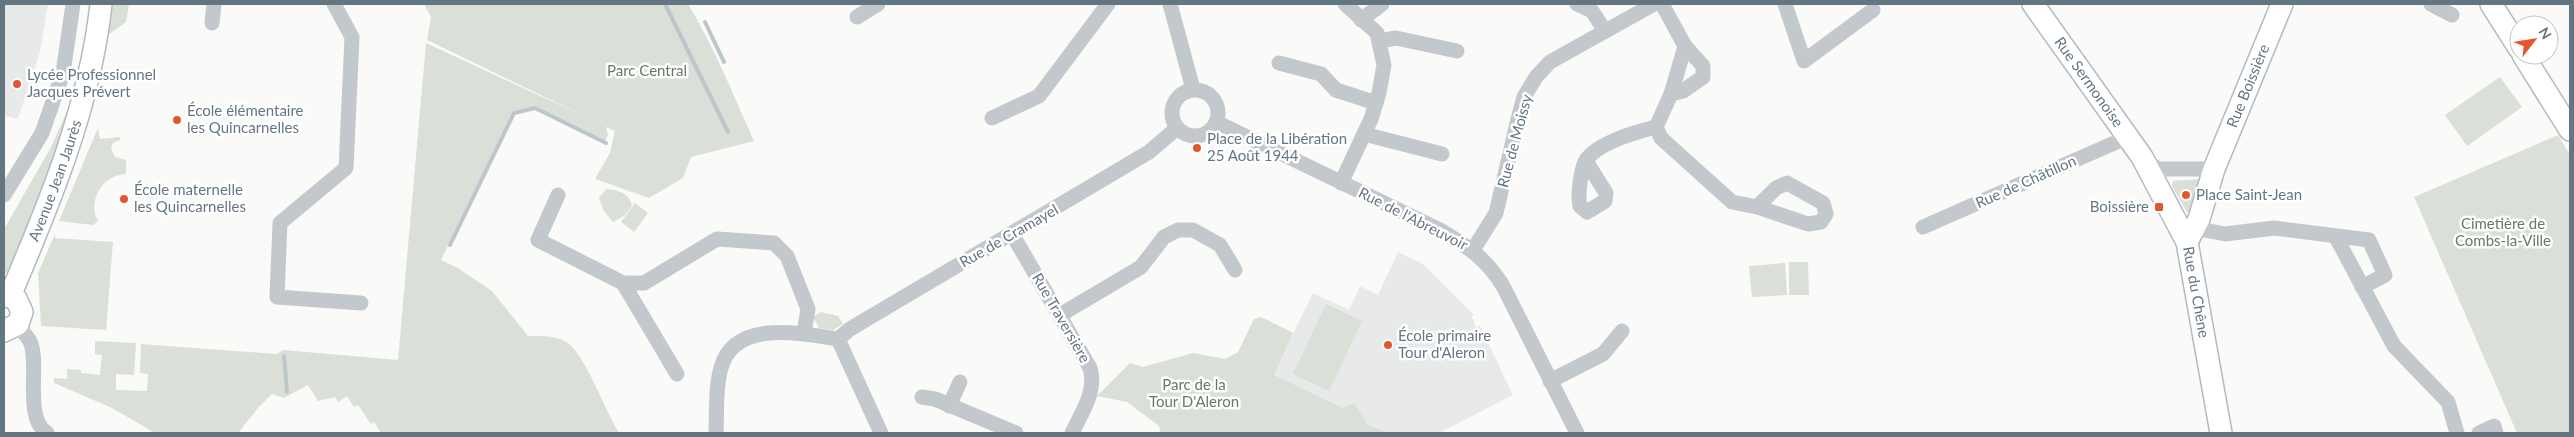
<svg xmlns="http://www.w3.org/2000/svg" width="2574" height="437" viewBox="0 0 2574 437" font-family="Lato,sans-serif">
  <style>
    .built { fill: #e8e9e9 }
    .green { fill: #dadfd7 }
    .lines { fill: none; stroke-linecap: round; stroke-linejoin: round }
    .stream { stroke: #bbc7cb; stroke-width: 4 }
    .secondary-casing { stroke: #b3babf; stroke-width: 24 }
    .street { stroke: #c3c8cc; stroke-width: 15 }
    .secondary { stroke: #fff; stroke-width: 21 }
    .poi-dot { fill: #e4572e; stroke: #fff; stroke-width: 2 }
    .labels { text-anchor: middle; stroke-width: 5; stroke-linejoin: round; paint-order: stroke }
    .park-label { font-size: 15px; fill: #687a64; stroke: #fff }
    .poi-label { font-size: 15px; fill: #657683; stroke: #fff; text-anchor: start }
    .street-label { font-size: 15px; fill: #657683; stroke: #fff }
  </style>
  <rect width="100%" height="100%" fill="#fafaf8"/>
  <g class="built">
    <path d="M 4,4 L 48,4 L 40,52 L 18,119 L 4,116 Z"/>
    <path d="M 1398,252 L 1423,264 L 1474,315 L 1472,317 L 1476,327 L 1480,326 L 1513,395 L 1439,433 L 1391,433 L 1368,425 L 1354,404 L 1343,408 L 1273,375 L 1313,293 L 1349,310 L 1360,286 L 1378,295 Z"/>
  </g>
  <g class="green">
    <path d="M 90,4 L 94,4 L 88,53 L 59,153 L 10,272 L 5,273 L 4,229 L 50,149 L 65,116 L 73,95 L 84,48 Z"/>
    <path d="M 109,4 L 129,4 L 126,22 L 108,35 L 106,34 Z"/>
    <path d="M 424,4 L 688,4 C 714,47 733,94 754,141 L 691,157 L 683,178 L 649,198 L 595,179 L 610,153 L 615,131 L 606,127 L 608,135 L 605,141 L 535,106 L 513,111 L 441,260 L 456,267 L 492,291 L 528,336 C 541,336 558,335 569,344 C 586,358 606,412 619,433 L 381,433 L 374,422 L 371,424 L 358,405 L 354,407 L 347,396 L 338,402 L 335,397 L 318,401 L 308,385 L 284,398 L 272,394 L 258,408 L 238,433 L 155,433 L 112,408 L 54,383 L 54,378 L 67,379 L 67,369 L 81,370 L 81,373 L 100,375 L 102,355 L 95,354 L 95,341 L 136,343 L 134,375 L 116,374 L 116,390 L 147,391 L 148,374 L 140,373 L 141,344 L 277,354 L 283,350 L 398,360 L 426,43 L 588,118 L 427,40 L 431,17 Z"/>
    <path d="M 2500,77 L 2522,107 L 2467,146 L 2445,115 Z"/>
    <path d="M 98,128 L 100,139 L 120,137 L 120,140 L 113,143 L 111,149 L 115,157 L 126,160 L 126,174 C 102,175 87,201 98,221 L 93,225 L 59,221 Z"/>
    <path d="M 2558,135 L 2570,155 L 2570,433 L 2517,433 L 2414,197 Z"/>
    <path d="M 2201,179 L 2193,213 L 2187,212 L 2172,186 L 2173,181 Z"/>
    <path d="M 606,189 C 619,190 629,193 632,206 L 624,216 L 613,222 L 603,210 L 599,198 Z"/>
    <path d="M 635,203 L 648,213 L 634,232 L 621,222 Z"/>
    <path d="M 55,234 L 55,238 L 113,242 L 106,330 L 41,326 L 38,273 Z"/>
    <path d="M 1789,262 L 1808,262 L 1809,295 L 1789,295 Z"/>
    <path d="M 1785,263 L 1787,295 L 1752,297 L 1749,266 Z"/>
    <path d="M 1326,304 L 1362,321 L 1329,391 L 1293,374 Z"/>
    <path d="M 821,312 L 838,316 L 843,324 L 833,330 L 819,328 L 813,317 Z"/>
    <path d="M 1261,317 L 1293,333 L 1274,375 L 1343,408 L 1354,403 L 1368,425 L 1391,433 L 1161,433 L 1159,426 L 1127,402 L 1097,396 L 1130,363 L 1143,367 L 1193,353 L 1225,359 L 1238,352 L 1254,319 Z"/>
  </g>
  <g class="lines">
    <g class="stream">
      <path d="M 665,4 L 728,132"/>
      <path d="M 705,22 L 724,62"/>
      <path d="M 450,245 L 514,113 L 535,108 L 606,143"/>
      <path d="M 284,356 L 287,392"/>
    </g>
    <defs>
      <g id="secondary">
        <path id="s1" d="M 2033,4 L 2142,157 L 2187,242 L 2221,433"/>
        <path d="M 2491,4 L 2519,48"/>
        <path d="M 2523,55 L 2570,130"/>
        <path id="s2" d="M 2187,242 L 2199,219 L 2214,169 L 2282,4"/>
        <path d="M 4,295 L 16,299 L 22,312 L 18,324 L 4,331"/>
        <path id="s3" d="M 10,296 C 50,202 90,106 101,4"/>
      </g>
    </defs>
    <use href="#secondary" class="secondary-casing"/>
    <g class="street">
      <path d="M 334,4 L 352,37 L 346,168 L 280,223 L 277,297 L 361,303"/>
      <path d="M 1170,4 L 1193,89"/>
      <path d="M 1577,4 L 1592,11 L 1605,31"/>
      <path d="M 1662,4 L 1685,46 L 1703,66 L 1703,77 L 1683,91 L 1671,94"/>
      <path d="M 1785,4 L 1804,61 L 1873,10"/>
      <path d="M 2431,4 L 2452,15"/>
      <path d="M 857,17 L 878,4"/>
      <path d="M 1361,20 L 1382,4"/>
      <path d="M 212,23 L 214,4"/>
      <path d="M 1379,41 L 1396,38 L 1457,51"/>
      <path d="M 1685,46 L 1671,94 L 1656,127 L 1661,138 L 1732,202 L 1757,207 L 1808,224 L 1821,222 L 1826,214 L 1823,203 L 1787,183 L 1776,188 L 1757,207"/>
      <path d="M 1279,63 L 1321,74 L 1336,90 L 1376,103"/>
      <circle cx="1195" cy="113" r="23"/>
      <path d="M 992,118 L 1039,96 L 1108,4"/>
      <path d="M 1216,122 L 1440,230 C 1468,247 1486,258 1503,286 L 1577,433"/>
      <path d="M 1364,134 L 1442,154"/>
      <path d="M 1586,161 L 1606,193 L 1605,201 L 1587,212 L 1580,206 C 1578,199 1579,191 1580,183 C 1581,176 1582,167 1586,160 C 1599,142 1636,132 1656,127"/>
      <path d="M 2144,161 L 2159,169 L 2214,169"/>
      <path d="M 1341,183 L 1371,119 L 1379,93 L 1384,65 L 1377,33 L 1345,4"/>
      <path d="M 4,195 L 42,133 L 63,73 L 73,4"/>
      <path d="M 558,195 L 538,240 L 623,283 L 644,283 L 717,239 L 774,243 L 787,256 L 808,309 L 804,333"/>
      <path d="M 1923,227 L 2128,137"/>
      <path d="M 2195,228 L 2225,234 L 2274,228 L 2369,240 L 2385,275 L 2362,287"/>
      <path d="M 1012,234 L 1090,368 C 1097,391 1082,412 1072,433"/>
      <path d="M 2336,237 L 2394,346 L 2448,402 L 2457,433"/>
      <path d="M 1473,250 L 1496,213 L 1518,119 L 1524,97 L 1536,77 L 1550,62 L 1654,4"/>
      <path d="M 623,283 L 677,374"/>
      <path d="M 1060,315 L 1141,267 L 1164,237 L 1178,230 L 1193,230 L 1220,245 L 1235,270"/>
      <path d="M 18,324 C 21,331 29,337 31,344 C 39,366 24,419 47,433"/>
      <path d="M 838,339 L 850,329 L 1149,152 L 1177,128"/>
      <path d="M 838,339 L 881,433"/>
      <path d="M 1550,381 L 1603,354 L 1622,331"/>
      <path d="M 922,397 L 935,399 L 1016,433"/>
      <path d="M 949,406 L 960,382"/>
      <path d="M 716,433 C 717,413 715,388 721,368 C 734,319 800,333 838,339"/>
      <path d="M 2479,433 L 2494,426 L 2496,433"/>
    </g>
    <use href="#secondary" class="secondary"/>
  </g>
  <g class="poi-dot">
    <circle cx="17" cy="84" r="5"/>
    <circle cx="177" cy="120" r="5"/>
    <circle cx="1197" cy="148" r="5"/>
    <circle cx="2186" cy="195" r="5"/>
    <circle cx="124" cy="199" r="5"/>
    <rect x="2154" y="202" width="10" height="10" rx="2.5"/>
    <circle cx="1388" cy="345" r="5"/>
  </g>
  <g class="labels">
    <g class="park-label">
      <text x="647" y="76">Parc Central</text>
      <text x="2503" y="229">Cimetière de<tspan x="2503" dy="17">Combs-la-Ville</tspan></text>
      <text x="1194" y="390">Parc de la<tspan x="1194" dy="17">Tour D'Aleron</tspan></text>
    </g>
    <g class="poi-label">
      <text x="27" y="80">Lycée Professionnel<tspan x="27" dy="17">Jacques Prévert</tspan></text>
      <text x="187" y="116">École élémentaire<tspan x="187" dy="17">les Quincarnelles</tspan></text>
      <text x="1207" y="144">Place de la Libération<tspan x="1207" dy="17">25 Août 1944</tspan></text>
      <text x="134" y="195">École maternelle<tspan x="134" dy="17">les Quincarnelles</tspan></text>
      <text x="2196" y="200">Place Saint-Jean</text>
      <text x="2149" y="212" text-anchor="end">Boissière</text>
      <text x="1398" y="341">École primaire<tspan x="1398" dy="17">Tour d'Aleron</tspan></text>
    </g>
    <g class="street-label">
      <text dy="5" stroke="none"><textPath href="#s1" startOffset="96">Rue Sermonoise</textPath></text>
      <text dy="5" stroke="none"><textPath href="#s2" startOffset="168">Rue Boissière</textPath></text>
      <text transform="translate(1515 141) rotate(-75)" y="5">Rue de Moissy</text>
      <text dy="5" stroke="none"><textPath href="#s3" startOffset="124">Avenue Jean Jaurès</textPath></text>
      <text transform="translate(2026 182) rotate(-24)" y="5">Rue de Châtillon</text>
      <text transform="translate(1413 219) rotate(27)" y="5">Rue de l'Abreuvoir</text>
      <text transform="translate(1009 236) rotate(-30)" y="5">Rue de Cramayel</text>
      <text dy="5" stroke="none"><textPath href="#s1" startOffset="335">Rue du Chêne</textPath></text>
      <text transform="translate(1061 318) rotate(60)" y="5">Rue Traversière</text>
    </g>
  </g>
  <rect width="2574" height="437" fill="none" stroke="#657683" stroke-width="10"/>
  <g transform="translate(2534 40) rotate(59)"><circle r="24" fill="#ffffff" stroke="#c1c8cd"/>
  <path d="M0-4L9 19L0 12L-9 19Z" fill="#e4572e"/>
  <text y="-8" font-size="14" font-weight="bold" text-anchor="middle" fill="#657683">N</text>
  </g>
</svg>
